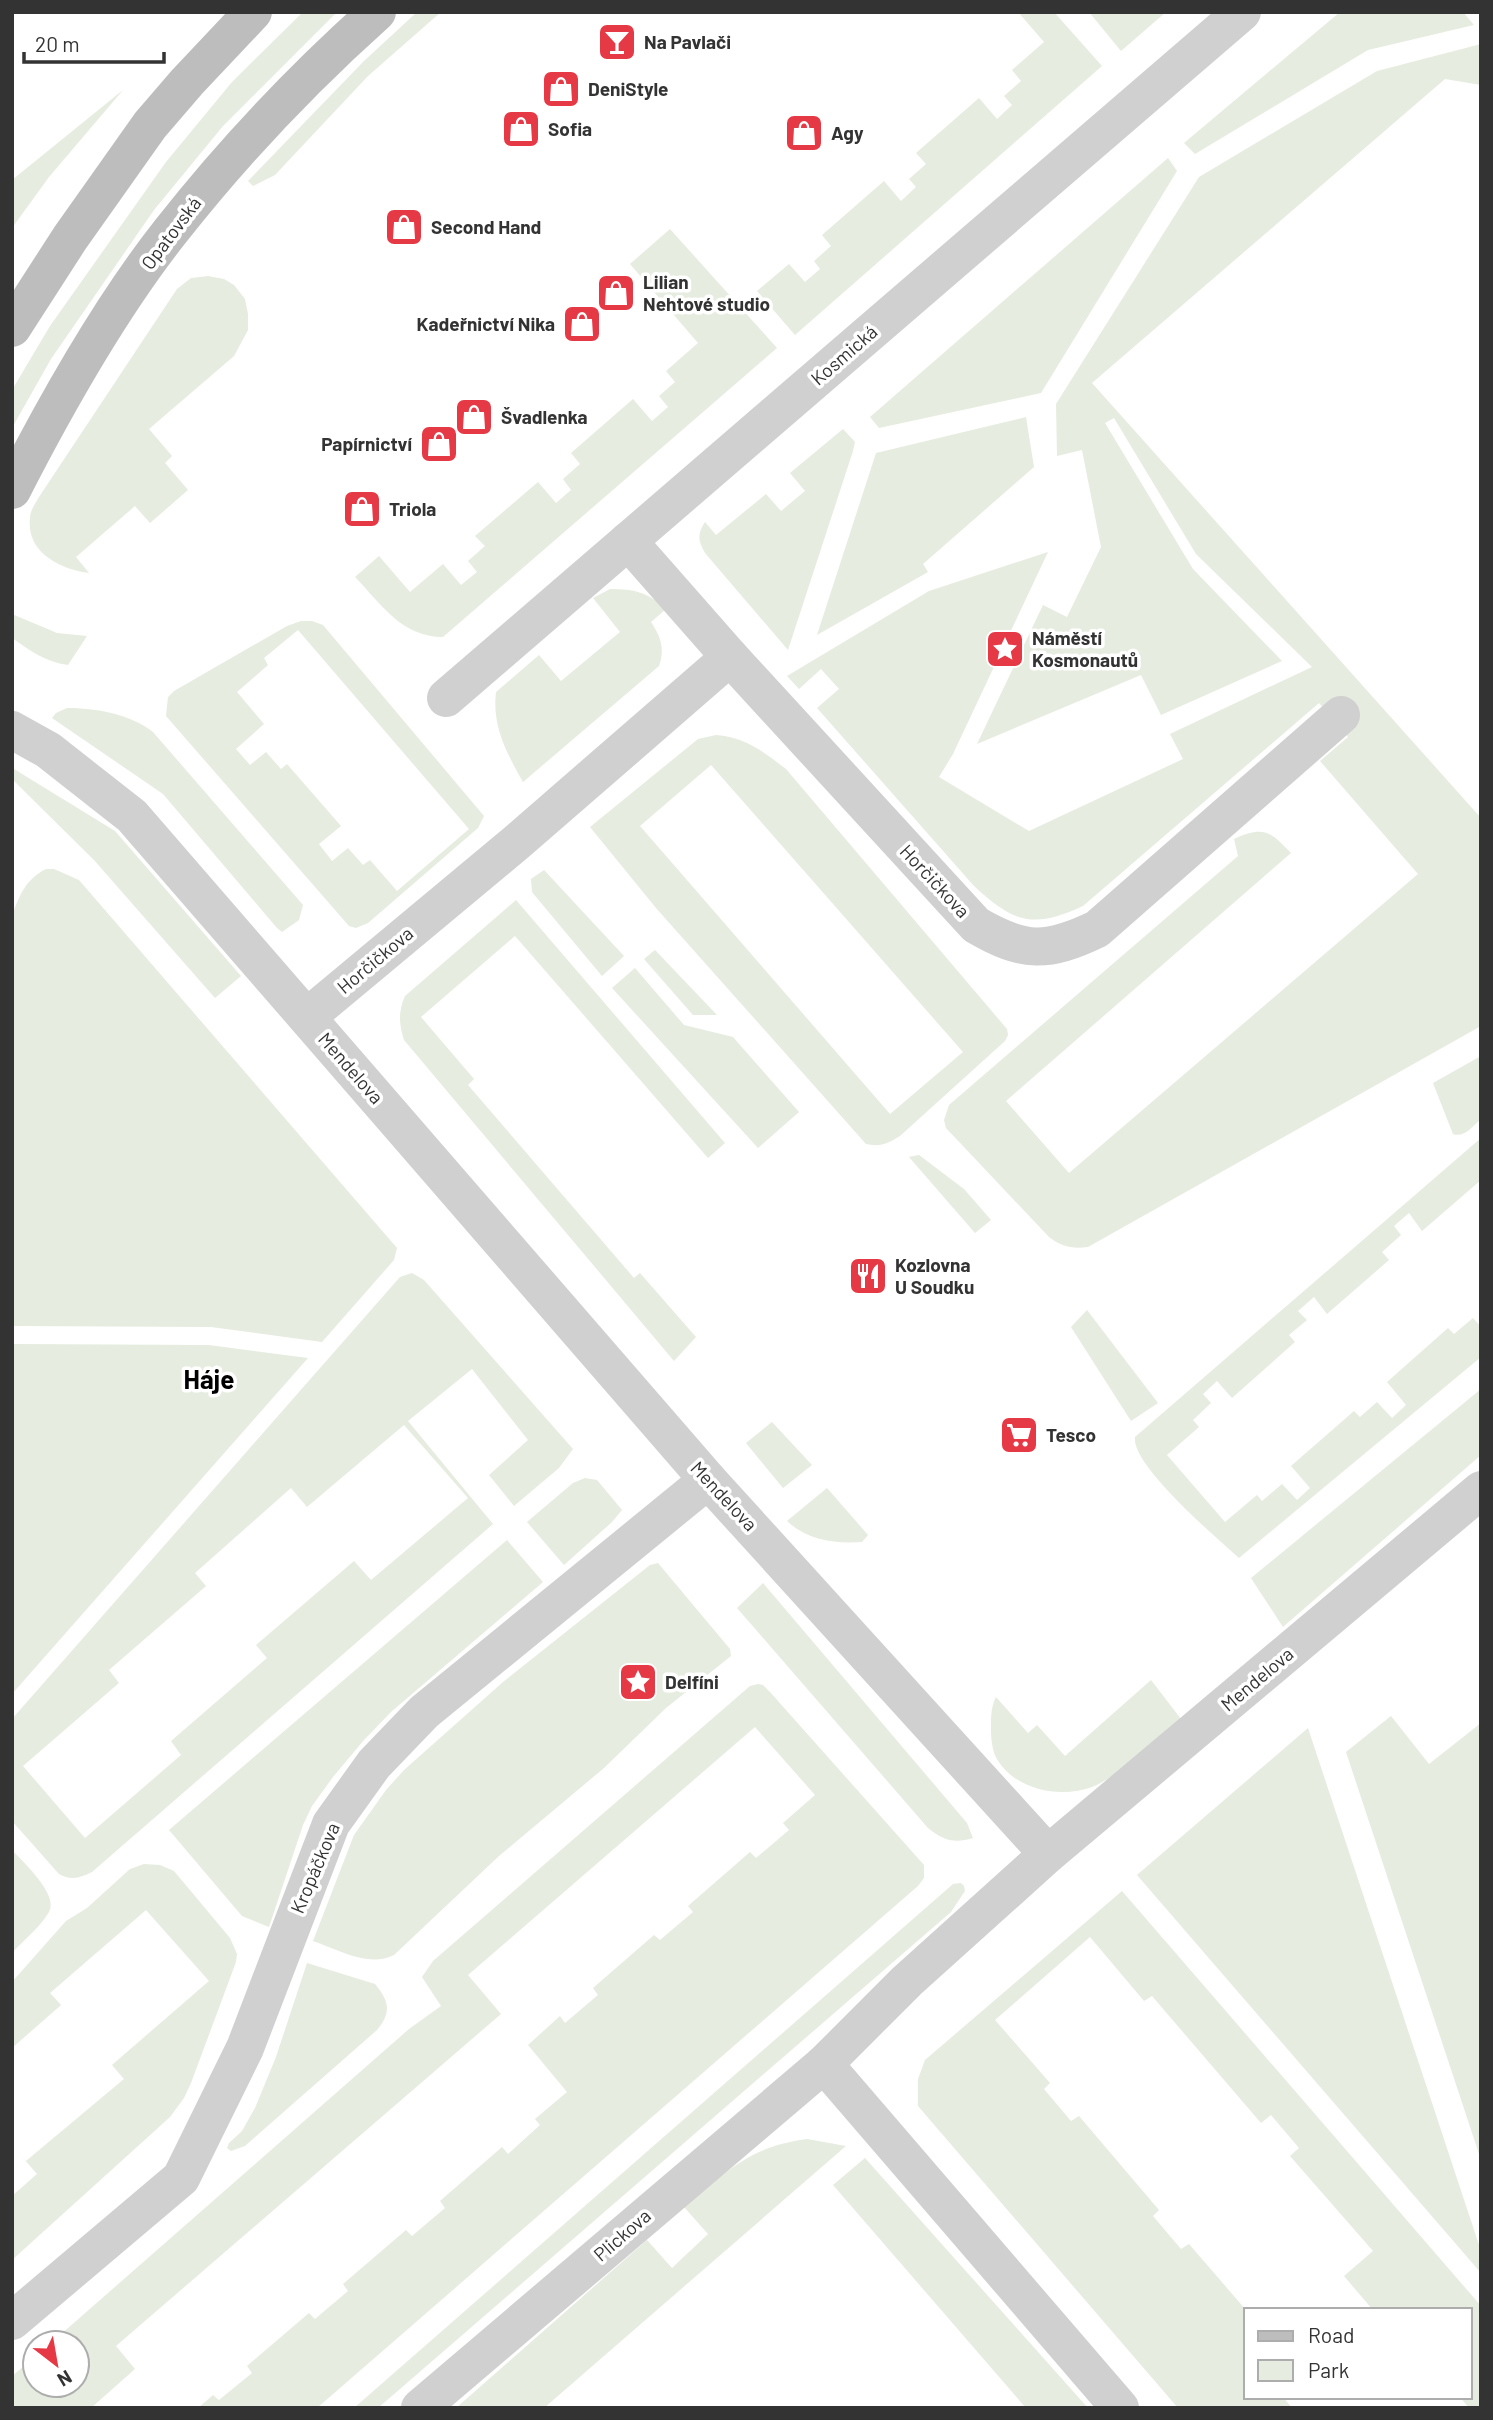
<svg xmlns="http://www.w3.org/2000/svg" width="1493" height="2420" viewBox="0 0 1493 2420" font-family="Barlow,sans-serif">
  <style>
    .green { fill: #e6ecdf; fill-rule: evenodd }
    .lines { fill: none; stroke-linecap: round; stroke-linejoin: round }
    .street { stroke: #d0d0d0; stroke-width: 38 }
    .secondary { stroke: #bdbdbd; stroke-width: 38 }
    .labels { text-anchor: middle; stroke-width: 7; stroke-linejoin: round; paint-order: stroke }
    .poi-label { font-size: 19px; font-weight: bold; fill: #333; stroke: #fff; text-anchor: start }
    .street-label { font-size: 19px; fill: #333; stroke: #fff }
    .district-label { font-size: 26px; font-weight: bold; fill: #000; stroke: #fff }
  </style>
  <rect width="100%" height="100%" fill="#fff"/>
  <g class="green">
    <path d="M 303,12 L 337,12 L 223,126 L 154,210 L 51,359 L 12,428 L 12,390 L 50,326 L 166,162 L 232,82 Z"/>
    <path d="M 417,12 L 441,12 L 368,76 L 275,175 L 253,186 L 248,181 L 364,61 Z"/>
    <path d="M 1018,12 L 1054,12 L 1102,66 L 795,335 L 757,291 L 789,264 L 805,282 L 820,269 L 814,261 L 831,246 L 822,235 L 884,181 L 901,201 L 916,187 L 909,179 L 926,164 L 916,153 L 979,98 L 997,119 L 1012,105 L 1004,96 L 1021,81 L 1012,70 L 1044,42 Z"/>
    <path d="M 1089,12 L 1166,12 L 1121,51 Z"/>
    <path d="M 1340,12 L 1463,12 L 1474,25 L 1368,50 L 1195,154 L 1184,143 Z"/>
    <path d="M 1481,44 L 1481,85 L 1445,79 L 1092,383 L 1481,818 L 1481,1026 L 1088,1247 C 1072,1249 1062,1247 1049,1237 L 946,1128 L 944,1120 L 949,1105 L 1238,856 L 1234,839 C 1264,825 1271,832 1291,853 L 1006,1101 L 1069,1173 L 1418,874 L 1320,761 L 1348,737 L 1319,703 L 1083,906 C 1033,929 1014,923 974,886 L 817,708 L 839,689 L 821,669 L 799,689 L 787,676 L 929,591 L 1048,552 L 953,754 L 939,777 L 1029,831 L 1183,759 L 1170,734 L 1312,667 L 1196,554 L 1114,418 L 1105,423 L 1193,569 L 1282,661 L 1161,715 L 1141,675 L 977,744 L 1043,605 L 1067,617 L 1101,547 L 1082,450 L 1057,456 L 1056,404 L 1199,177 L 1377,71 Z"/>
    <path d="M 123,90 L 49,177 L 12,228 L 12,180 Z"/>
    <path d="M 1168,158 L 1177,171 L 1041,393 L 879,428 L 870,417 Z"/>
    <path d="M 670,229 L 777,348 L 443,637 C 402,637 382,605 355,577 L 379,556 L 410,592 L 443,564 L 461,585 L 477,572 L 468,561 L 485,546 L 475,536 L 538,482 L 556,503 L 571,490 L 563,479 L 580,464 L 571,453 L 633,399 L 652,421 L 668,407 L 659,396 L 675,382 L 666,371 L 698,343 L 630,264 Z"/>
    <path d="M 208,276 L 224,279 L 234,285 L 245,299 L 248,314 L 248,330 L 234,356 L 149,429 L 172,456 L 165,463 L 188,490 L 150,523 L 135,506 L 76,557 L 89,573 C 61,569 26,553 30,518 C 30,511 35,504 39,497 L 177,289 L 191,278 Z"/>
    <path d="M 1026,417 L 1034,467 L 923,564 L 928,572 L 817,635 L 876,453 Z"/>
    <path d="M 843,429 L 855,442 L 853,451 L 788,650 L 705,553 C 698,541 697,534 705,522 L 716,535 L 766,494 L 781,511 L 805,491 L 790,473 Z"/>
    <path d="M 610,589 C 635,589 647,592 666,609 L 651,622 C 661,637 665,649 659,666 L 523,782 C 506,752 492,726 496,692 L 539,655 L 561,681 L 620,632 L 593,598 Z"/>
    <path d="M 12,614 L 57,633 L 87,636 L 68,665 C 45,662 31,651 12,638 Z"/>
    <path d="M 301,621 L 312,621 L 323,625 L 484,816 L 478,828 L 368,923 L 356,928 L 349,926 L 166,716 L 168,697 L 174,691 L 287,626 ZM 298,630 L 469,829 L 397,891 L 370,860 L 363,865 L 348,848 L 332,861 L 319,844 L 341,826 L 287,764 L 281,769 L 266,752 L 250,765 L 236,749 L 264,724 L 237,692 L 268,665 L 264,658 Z"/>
    <path d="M 67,708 C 96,708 130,714 153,732 L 303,905 L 299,920 L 282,932 L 277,928 L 163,794 L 52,718 L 56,713 Z"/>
    <path d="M 716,735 C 745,737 764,752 786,769 L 1007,1029 L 1008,1035 L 1005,1041 L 900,1136 C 887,1144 881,1147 866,1144 L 656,908 L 590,827 L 698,739 ZM 711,765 L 963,1052 L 890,1114 L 640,826 Z"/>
    <path d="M 14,769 L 115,831 L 241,976 L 215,998 L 94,860 L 12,779 Z"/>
    <path d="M 46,869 L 54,869 L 79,880 L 397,1248 L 394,1260 L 322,1342 L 211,1327 L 12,1326 L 12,915 C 20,895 25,880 46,869 Z"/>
    <path d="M 544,870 L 624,956 L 602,976 L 532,892 L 531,879 Z"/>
    <path d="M 516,900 L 725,1143 L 708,1158 L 515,936 L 421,1017 L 474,1079 L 468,1085 L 634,1278 L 640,1273 L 696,1337 L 674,1361 L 404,1040 C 399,1024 398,1012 405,996 Z"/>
    <path d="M 655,950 L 717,1015 L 693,1015 L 644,959 Z"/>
    <path d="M 635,968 L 684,1025 L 733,1037 L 799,1112 L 758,1148 L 612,988 Z"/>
    <path d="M 1481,1056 L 1481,1119 C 1472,1127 1464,1138 1453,1134 L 1433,1083 Z"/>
    <path d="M 1481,1138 L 1481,1166 L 1479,1168 L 1481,1180 L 1422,1231 L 1409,1213 L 1394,1226 L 1401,1235 L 1382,1252 L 1389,1260 L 1327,1314 L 1314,1297 L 1298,1311 L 1307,1320 L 1289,1335 L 1295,1342 L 1232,1398 L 1217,1381 L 1203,1394 L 1211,1403 L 1193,1420 L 1199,1427 L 1167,1455 L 1225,1522 L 1257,1495 L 1262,1501 L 1282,1484 L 1297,1500 L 1310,1488 L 1291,1466 L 1354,1411 L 1360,1417 L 1377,1402 L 1392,1418 L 1406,1405 L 1387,1382 L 1448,1328 L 1454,1334 L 1473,1318 L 1481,1327 L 1481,1357 L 1239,1558 C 1217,1538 1131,1465 1135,1437 Z"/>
    <path d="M 919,1155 L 964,1189 L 991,1220 L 975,1233 L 909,1157 Z"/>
    <path d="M 412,1273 L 424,1280 L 573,1449 L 559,1468 L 514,1506 L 489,1475 L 528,1440 L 472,1369 L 408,1421 L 493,1524 L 92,1872 C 80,1878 71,1881 59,1874 L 12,1821 L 12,1719 L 400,1277 ZM 404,1425 L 468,1498 L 371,1580 L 354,1561 L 256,1645 L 267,1658 L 171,1741 L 181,1755 L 85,1838 L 23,1766 L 119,1683 L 109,1670 L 206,1586 L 195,1573 L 291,1488 L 307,1507 Z"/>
    <path d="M 1087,1310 L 1158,1403 L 1131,1421 L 1071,1327 Z"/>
    <path d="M 12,1344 L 209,1345 L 308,1358 L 12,1694 Z"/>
    <path d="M 1481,1389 L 1481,1455 L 1283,1627 L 1251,1578 Z"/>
    <path d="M 772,1422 L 812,1465 L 783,1488 L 746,1443 Z"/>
    <path d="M 585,1478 L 597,1480 L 622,1510 L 612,1522 L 564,1565 L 527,1522 L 573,1483 Z"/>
    <path d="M 827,1488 L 868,1535 L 862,1542 C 835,1544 807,1540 787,1521 Z"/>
    <path d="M 507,1540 L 543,1582 L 391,1712 L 364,1740 L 333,1777 L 312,1806 L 303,1825 L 269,1927 L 242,1916 L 169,1830 Z"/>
    <path d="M 658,1563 L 730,1649 L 731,1656 L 666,1708 L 604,1768 L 499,1856 L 394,1955 C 369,1968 339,1950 313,1941 L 354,1835 L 386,1790 L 404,1770 L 503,1682 L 650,1565 Z"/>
    <path d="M 763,1583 L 967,1823 L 973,1838 C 954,1844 943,1840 928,1828 L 737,1608 Z"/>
    <path d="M 1151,1680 L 1181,1719 C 1159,1737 1117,1778 1092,1787 C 1060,1799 1015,1790 997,1759 C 992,1751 991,1738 991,1728 C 991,1716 991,1707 996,1697 L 1028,1733 L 1037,1725 L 1065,1756 Z"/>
    <path d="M 758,1684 L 763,1685 L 770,1692 L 924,1865 L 924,1878 L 918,1886 L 317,2408 L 198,2408 L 213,2395 L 219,2400 L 252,2373 L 247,2366 L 309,2313 L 315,2319 L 348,2291 L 343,2284 L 406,2230 L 412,2236 L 445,2208 L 440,2201 L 502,2147 L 508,2154 L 540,2125 L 535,2119 L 567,2092 L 528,2045 L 560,2016 L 565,2023 L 598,1995 L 593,1988 L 654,1935 L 660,1940 L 693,1912 L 688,1906 L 750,1852 L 756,1858 L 789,1830 L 783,1823 L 815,1795 L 755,1727 L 468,1975 L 501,2014 L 116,2346 L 135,2369 L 91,2408 L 12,2408 L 12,2376 L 35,2357 L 35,2385 L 77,2385 L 77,2343 L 51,2343 L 409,2029 L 441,2006 L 422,1977 L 433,1961 L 750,1686 Z"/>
    <path d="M 1391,1716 L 1429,1764 L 1481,1723 L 1481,2160 L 1346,1752 Z"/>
    <path d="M 1308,1728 L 1481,2251 L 1481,2273 L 1137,1875 Z"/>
    <path d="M 12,1850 C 24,1863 59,1895 49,1912 C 40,1927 24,1940 12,1953 Z"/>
    <path d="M 144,1864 L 160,1865 L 174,1871 L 230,1938 L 237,1954 L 236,1962 L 191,2083 L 184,2098 L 170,2117 L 12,2260 L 12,2196 L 37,2174 L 12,2145 L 26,2161 L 124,2079 L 112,2065 L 209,1981 L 146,1910 L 50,1993 L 61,2005 L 12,2048 L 12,1982 L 66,1921 L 87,1908 L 130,1869 Z"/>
    <path d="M 961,1883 L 964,1886 L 965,1891 L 951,1912 L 378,2408 L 354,2408 L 953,1884 Z"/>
    <path d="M 1122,1891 L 1481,2306 L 1481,2408 L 1469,2408 L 1460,2397 L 1470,2397 L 1470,2310 L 1373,2310 L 1344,2276 L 1373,2251 L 1290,2156 L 1299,2148 L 1271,2115 L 1261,2123 L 1152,1996 L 1144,2001 L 1090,1937 L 995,2020 L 1050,2083 L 1044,2089 L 1071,2121 L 1079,2116 L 1159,2210 L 1153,2216 L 1181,2249 L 1189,2244 L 1246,2310 L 1246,2397 L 1283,2397 L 1292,2408 L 1178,2408 L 918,2106 L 918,2079 L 925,2060 Z"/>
    <path d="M 307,1963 L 375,1984 C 389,2001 392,2012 377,2030 L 245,2146 L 231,2151 L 227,2148 L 229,2143 L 242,2131 L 255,2108 L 276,2057 Z"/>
    <path d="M 807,2139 L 846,2146 L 544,2408 L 456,2408 L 647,2240 L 672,2268 L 708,2234 L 684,2207 C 728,2171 748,2147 807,2139 Z"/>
    <path d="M 865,2158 L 1088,2408 L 1026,2408 L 833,2185 Z"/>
  </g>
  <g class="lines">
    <g class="street">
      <path d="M 628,541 L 730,657 L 976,925 C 1024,953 1047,953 1097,929 L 1341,715"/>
      <path d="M 446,698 L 1242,12"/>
      <path d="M 12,730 L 48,750 L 132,816 L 708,1480 L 1048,1854"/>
      <path d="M 307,1017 L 517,842 L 730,657"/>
      <path d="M 824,2064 L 1120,2408"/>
      <path d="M 12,2321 L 181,2178 L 245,2048 L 331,1824 L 374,1764 L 424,1712 L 708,1480"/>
      <path d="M 420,2408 L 824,2064 L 907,1981 L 1048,1854 L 1481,1490"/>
    </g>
    <g class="secondary">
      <path d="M 12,328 L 70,238 L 150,125 L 187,82 L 253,12"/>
      <path d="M 12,490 C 56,404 110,308 170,232 C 232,153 302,79 377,12"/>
    </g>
  </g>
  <defs>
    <symbol id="bar-square" viewBox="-11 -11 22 22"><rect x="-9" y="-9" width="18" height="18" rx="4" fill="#e63946" stroke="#fff"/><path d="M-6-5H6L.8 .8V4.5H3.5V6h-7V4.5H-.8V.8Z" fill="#fff"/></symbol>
    <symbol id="shop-square" viewBox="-11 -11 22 22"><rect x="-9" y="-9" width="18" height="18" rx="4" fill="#e63946" stroke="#fff"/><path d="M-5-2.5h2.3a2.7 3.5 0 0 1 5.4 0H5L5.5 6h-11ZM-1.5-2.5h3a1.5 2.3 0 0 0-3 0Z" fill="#fff"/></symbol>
    <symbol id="sight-square" viewBox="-11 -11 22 22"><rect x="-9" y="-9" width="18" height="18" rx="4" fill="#e63946" stroke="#fff"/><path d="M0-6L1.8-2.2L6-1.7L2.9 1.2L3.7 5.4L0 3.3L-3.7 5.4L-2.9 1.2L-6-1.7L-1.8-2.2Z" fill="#fff"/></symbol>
    <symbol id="restaurant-square" viewBox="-11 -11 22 22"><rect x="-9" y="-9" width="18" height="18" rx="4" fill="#e63946" stroke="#fff"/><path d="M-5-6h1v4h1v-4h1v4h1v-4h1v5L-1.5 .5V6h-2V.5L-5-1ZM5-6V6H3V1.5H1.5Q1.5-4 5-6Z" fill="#fff"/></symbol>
    <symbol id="supermarket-square" viewBox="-11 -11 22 22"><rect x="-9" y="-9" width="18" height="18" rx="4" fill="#e63946" stroke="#fff"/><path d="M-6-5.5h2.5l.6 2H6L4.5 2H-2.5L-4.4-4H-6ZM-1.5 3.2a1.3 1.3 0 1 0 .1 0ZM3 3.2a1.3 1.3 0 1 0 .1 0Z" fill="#fff"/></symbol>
  </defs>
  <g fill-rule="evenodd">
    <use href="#bar-square" x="595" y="20" width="44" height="44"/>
    <use href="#shop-square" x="539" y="67" width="44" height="44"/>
    <use href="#shop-square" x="499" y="107" width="44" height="44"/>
    <use href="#shop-square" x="782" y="111" width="44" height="44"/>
    <use href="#shop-square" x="382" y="205" width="44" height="44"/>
    <use href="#shop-square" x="594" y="271" width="44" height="44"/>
    <use href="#shop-square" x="560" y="302" width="44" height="44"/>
    <use href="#shop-square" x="452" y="395" width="44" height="44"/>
    <use href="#shop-square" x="417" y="422" width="44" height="44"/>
    <use href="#shop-square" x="340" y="487" width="44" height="44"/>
    <use href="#sight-square" x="983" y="627" width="44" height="44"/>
    <use href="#restaurant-square" x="846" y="1254" width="44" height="44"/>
    <use href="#supermarket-square" x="997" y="1413" width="44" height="44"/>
    <use href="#sight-square" x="616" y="1660" width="44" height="44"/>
  </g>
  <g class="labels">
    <g class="poi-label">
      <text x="644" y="49">Na Pavlači</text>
      <text x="588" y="96">DeniStyle</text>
      <text x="548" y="136">Sofia</text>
      <text x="831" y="140">Agy</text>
      <text x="431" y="234">Second Hand</text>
      <text x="643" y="289">Lilian<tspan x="643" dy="22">Nehtové studio</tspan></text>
      <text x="555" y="331" text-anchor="end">Kadeřnictví Nika</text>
      <text x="501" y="424">Švadlenka</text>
      <text x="412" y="451" text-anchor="end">Papírnictví</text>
      <text x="389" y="516">Triola</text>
      <text x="1032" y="645">Náměstí<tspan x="1032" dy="22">Kosmonautů</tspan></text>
      <text x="895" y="1272">Kozlovna<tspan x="895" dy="22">U Soudku</tspan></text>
      <text x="1046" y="1442">Tesco</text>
      <text x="665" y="1689">Delfíni</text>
    </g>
    <g class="street-label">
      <text transform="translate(171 233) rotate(-53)" y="7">Opatovská</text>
      <text transform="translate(844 355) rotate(-41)" y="7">Kosmická</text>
      <text transform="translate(935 881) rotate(47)" y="7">Horčičkova</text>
      <text transform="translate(375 960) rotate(-40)" y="7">Horčičkova</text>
      <text transform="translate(351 1068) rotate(49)" y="7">Mendelova</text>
      <text transform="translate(724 1496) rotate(47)" y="7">Mendelova</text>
      <text transform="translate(1257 1679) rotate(-40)" y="7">Mendelova</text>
      <text transform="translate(315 1868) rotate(-67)" y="7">Kropáčkova</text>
      <text transform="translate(622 2235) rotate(-41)" y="7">Plickova</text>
    </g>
    <g class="district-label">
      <text x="209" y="1389">Háje</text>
    </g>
  </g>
  <rect width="1493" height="2420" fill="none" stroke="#333333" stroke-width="28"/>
  <rect x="1244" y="2308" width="228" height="91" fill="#ffffff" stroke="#adadad" stroke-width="2"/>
  <rect x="1258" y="2331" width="35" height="10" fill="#bdbdbd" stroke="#adadad" stroke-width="2"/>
  <text x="1308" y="2343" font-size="21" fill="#333333">Road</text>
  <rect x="1258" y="2360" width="35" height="21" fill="#e6ecdf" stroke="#adadad" stroke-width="2"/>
  <text x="1308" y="2378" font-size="21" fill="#333333">Park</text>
  <g transform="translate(56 2364) rotate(149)"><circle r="33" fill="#ffffff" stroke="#adadad" stroke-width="2"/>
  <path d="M0-5L12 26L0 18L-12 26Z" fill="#e63946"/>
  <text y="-10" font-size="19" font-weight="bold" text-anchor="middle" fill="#333333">N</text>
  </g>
  <path d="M24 52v10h140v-10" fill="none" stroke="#333333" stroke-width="3.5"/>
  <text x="35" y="52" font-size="21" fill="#333333" stroke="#ffffff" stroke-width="5" paint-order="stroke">20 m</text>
</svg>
